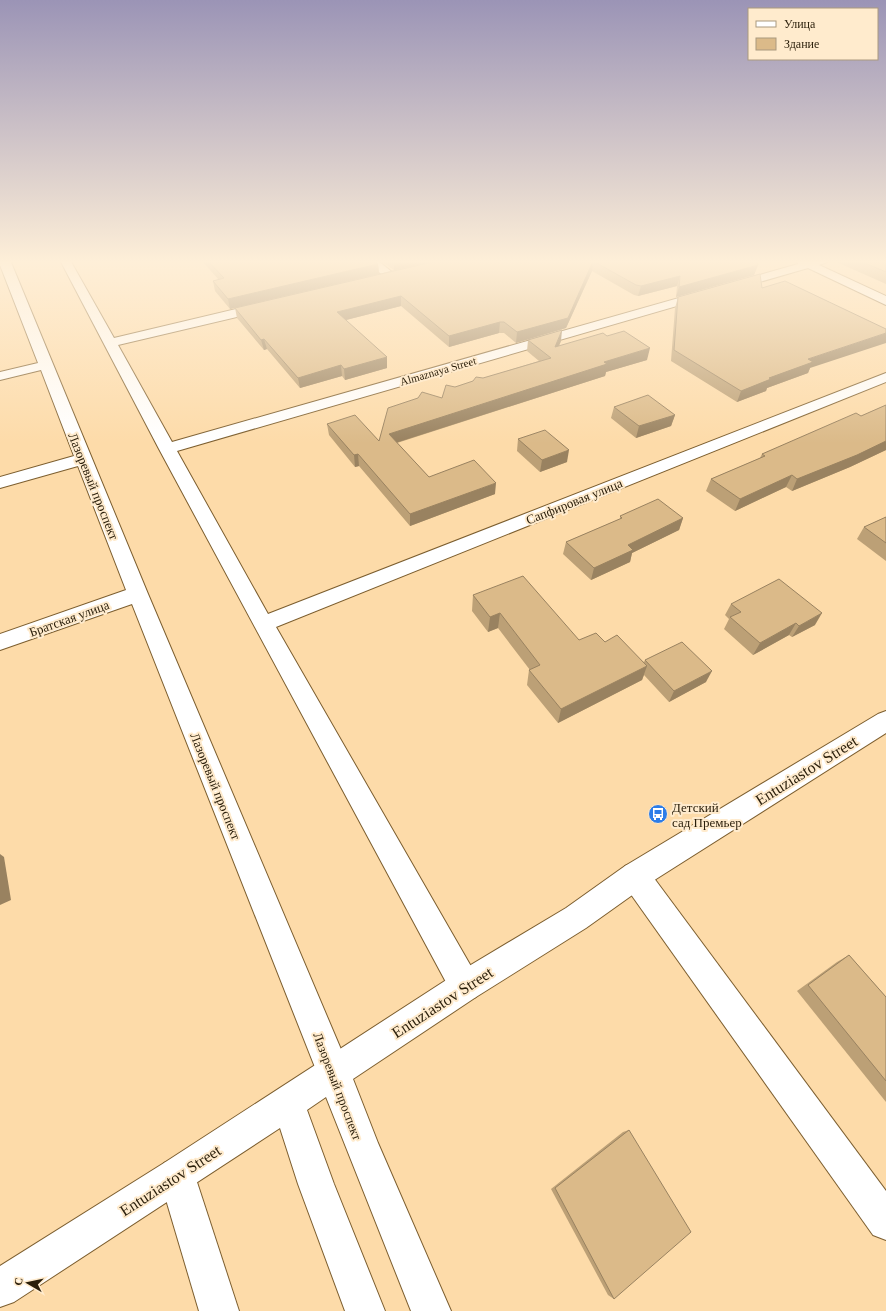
<svg xmlns="http://www.w3.org/2000/svg" width="886" height="1311" viewBox="0 0 886 1311" font-family="Georgia,serif">
  <style>
    .lines { fill: none; stroke-linecap: round; stroke-linejoin: round }
    .minor-casing { stroke: #7c5e2f; stroke-width: 2 }
    .tertiary-casing { stroke: #7c5e2f; stroke-width: 2 }
    .minor { fill: #fff; fill-rule: evenodd }
    .tertiary { fill: #fff; fill-rule: evenodd }
    .wall { fill: #bca076 }
    .shaded-wall { fill: #998260 }
    .building { fill: #dbba89; stroke: #998260 }
    .labels { text-anchor: middle; stroke-width: 4; stroke-linejoin: round; paint-order: stroke }
    .far-street-label { font-size: 11px; fill: #2a1e0a; stroke: #ffebcd }
    .street-label { font-size: 13px; fill: #2a1e0a; stroke: #ffebcd }
    .poi-label { font-size: 13px; fill: #2a1e0a; stroke: #ffebcd; text-anchor: start }
    .near-street-label { font-size: 16px; fill: #2a1e0a; stroke: #ffebcd }
  </style>
  <rect width="100%" height="100%" fill="#fddba9"/>
  <g class="lines">
    <defs>
      <g id="minor">
        <path d="M 0,260 L 10,260 L 148,594 L 351,1073 L 346,1085 L 334,1090 L 322,1085 L 132,604 L 0,650 L 0,634 L 126,590 L 78,466 L 0,488 L 0,477 L 74,456 L 41,370 L 0,380 L 0,372 L 38,363 L 0,265 Z"/>
        <path d="M 60,260 L 70,260 L 114,338 L 266,302 L 272,306 L 271,309 L 118,345 L 172,442 L 798,264 L 797,260 L 828,260 L 827,262 L 819,265 L 886,296 L 886,305 L 808,268 L 177,451 L 268,614 L 886,373 L 886,382 L 276,627 L 476,975 L 480,986 L 476,997 L 465,1001 L 454,997 L 159,449 Z"/>
        <path d="M 365,260 L 377,260 L 397,276 L 391,280 L 387,279 Z"/>
        <path d="M 635,862 L 645,866 L 886,1191 L 886,1240 L 873,1235 L 625,886 L 621,876 L 625,866 Z"/>
        <path d="M 177,1158 L 190,1163 L 195,1176 L 239,1311 L 199,1311 L 159,1176 L 164,1163 Z"/>
      </g>
      <path id="tertiary" d="M 886,711 L 886,733 L 645,886 L 586,928 L 476,997 L 353,1079 L 378,1143 L 451,1311 L 411,1311 L 326,1097 L 307,1110 L 334,1184 L 385,1311 L 345,1311 L 298,1184 L 280,1128 L 14,1302 L 0,1307 L 0,1266 L 164,1163 L 454,975 L 566,908 L 625,866 L 878,714 Z"/>
    </defs>
    <use href="#minor" class="minor-casing"/>
    <use href="#tertiary" class="tertiary-casing"/>
    <use href="#minor" class="minor"/>
    <use href="#tertiary" class="tertiary"/>
  </g>
  <g class="wall">
    <path d="M 201,260 L 373,260 L 378,264 L 379,274 L 394,270 L 379,260 L 757,260 L 758,265 L 754,275 L 676,297 L 677,286 L 638,296 L 634,295 L 592,271 L 566,328 L 516,343 L 504,333 L 499,333 L 449,347 L 401,306 L 346,320 L 387,368 L 345,380 L 342,376 L 300,388 L 267,349 L 264,350 L 237,318 L 235,308 L 230,309 L 215,291 L 213,281 L 219,280 Z"/>
    <path d="M 832,260 L 886,260 L 886,284 Z"/>
    <path d="M 762,288 L 810,368 L 808,373 L 767,388 L 766,391 L 737,402 L 671,361 L 675,308 L 678,297 Z"/>
    <path d="M 528,340 L 561,341 L 559,346 L 647,360 L 606,372 L 605,376 L 397,443 L 429,477 L 495,494 L 410,526 L 359,466 L 355,467 L 329,435 L 327,424 L 379,441 L 442,398 L 455,387 L 539,361 L 527,351 Z"/>
    <path d="M 886,405 L 886,450 L 850,467 L 792,491 L 786,487 L 735,511 L 706,491 L 711,479 L 760,458 L 762,454 L 861,416 Z"/>
    <path d="M 614,407 L 675,415 L 671,426 L 636,438 L 611,418 Z"/>
    <path d="M 518,439 L 567,462 L 540,472 L 517,451 Z"/>
    <path d="M 620,516 L 683,518 L 679,530 L 632,553 L 630,562 L 591,580 L 563,554 L 566,542 L 620,519 Z"/>
    <path d="M 886,517 L 886,561 L 857,539 L 864,527 Z"/>
    <path d="M 473,595 L 579,640 L 605,642 L 644,662 L 645,660 L 706,682 L 669,702 L 644,675 L 642,680 L 558,723 L 527,685 L 529,670 L 530,670 L 498,628 L 488,632 L 472,611 Z"/>
    <path d="M 731,604 L 815,625 L 792,637 L 789,635 L 753,655 L 724,629 L 729,619 L 725,615 Z"/>
    <path d="M 849,955 L 886,997 L 886,1102 L 797,991 L 837,962 Z"/>
    <path d="M 629,1130 L 614,1299 L 608,1295 L 551,1189 L 623,1132 Z"/>
  </g>
  <g class="shaded-wall">
    <path d="M 398,260 L 443,260 L 394,270 L 394,261 Z"/>
    <path d="M 593,261 L 592,271 L 566,328 L 516,343 L 517,332 Z"/>
    <path d="M 378,264 L 379,274 L 230,309 L 228,299 Z"/>
    <path d="M 758,265 L 754,275 L 676,297 L 679,287 Z"/>
    <path d="M 680,276 L 677,286 L 638,296 L 641,286 Z"/>
    <path d="M 401,296 L 401,306 L 338,322 L 337,312 Z"/>
    <path d="M 500,322 L 499,333 L 449,347 L 449,336 Z"/>
    <path d="M 562,330 L 561,341 L 553,358 L 555,347 Z"/>
    <path d="M 886,333 L 886,343 L 810,368 L 808,373 L 767,388 L 766,391 L 737,402 L 741,391 L 808,359 Z"/>
    <path d="M 264,339 L 267,349 L 264,350 L 261,340 Z"/>
    <path d="M 650,348 L 647,360 L 606,372 L 605,376 L 389,445 L 389,434 L 604,362 Z"/>
    <path d="M 387,357 L 387,368 L 345,380 L 344,369 Z"/>
    <path d="M 341,365 L 342,376 L 300,388 L 298,378 Z"/>
    <path d="M 675,415 L 671,426 L 636,438 L 639,426 Z"/>
    <path d="M 886,441 L 886,450 L 850,467 L 792,491 L 797,479 Z"/>
    <path d="M 569,450 L 567,462 L 540,472 L 542,460 Z"/>
    <path d="M 358,454 L 359,466 L 355,467 L 354,455 Z"/>
    <path d="M 792,475 L 786,487 L 735,511 L 740,499 Z"/>
    <path d="M 496,483 L 495,494 L 410,526 L 410,514 Z"/>
    <path d="M 683,518 L 679,530 L 632,553 L 630,562 L 591,580 L 594,568 L 628,545 Z"/>
    <path d="M 500,613 L 498,628 L 488,632 L 490,617 Z"/>
    <path d="M 822,613 L 815,625 L 792,637 L 799,626 Z"/>
    <path d="M 796,623 L 789,635 L 753,655 L 760,643 Z"/>
    <path d="M 647,666 L 642,680 L 558,723 L 561,709 Z"/>
    <path d="M 712,671 L 706,682 L 669,702 L 674,691 Z"/>
    <path d="M 0,854 L 4,857 L 11,900 L 0,905 Z"/>
  </g>
  <g class="building">
    <path d="M 207,260 L 373,260 L 378,264 L 228,299 L 213,281 L 224,278 Z"/>
    <path d="M 441,260 L 757,260 L 758,265 L 679,287 L 680,276 L 641,286 L 636,285 L 593,261 L 568,318 L 517,332 L 504,322 L 500,322 L 449,336 L 401,296 L 337,312 L 387,357 L 344,369 L 341,365 L 298,378 L 264,339 L 261,340 L 235,308 Z"/>
    <path d="M 858,260 L 886,260 L 886,272 Z"/>
    <path d="M 760,274 L 762,288 L 785,281 L 886,329 L 886,333 L 808,359 L 813,362 L 769,378 L 771,379 L 741,391 L 674,350 L 678,297 Z"/>
    <path d="M 562,330 L 555,347 L 603,333 L 607,336 L 624,331 L 650,348 L 604,362 L 607,364 L 389,434 L 429,477 L 474,460 L 496,483 L 410,514 L 358,454 L 354,455 L 327,424 L 355,415 L 379,441 L 388,408 L 418,398 L 422,392 L 442,398 L 446,385 L 455,387 L 473,381 L 476,377 L 483,378 L 551,358 L 528,340 Z"/>
    <path d="M 648,395 L 675,415 L 639,426 L 614,407 Z"/>
    <path d="M 886,405 L 886,441 L 857,455 L 797,479 L 792,475 L 740,499 L 711,479 L 765,456 L 762,454 L 856,413 L 861,416 Z"/>
    <path d="M 545,430 L 569,450 L 542,460 L 518,439 Z"/>
    <path d="M 658,499 L 683,518 L 628,545 L 633,550 L 594,568 L 566,542 L 622,518 L 620,516 Z"/>
    <path d="M 886,517 L 886,543 L 864,527 Z"/>
    <path d="M 523,576 L 579,640 L 596,633 L 605,642 L 617,635 L 647,666 L 561,709 L 529,670 L 540,665 L 500,613 L 490,617 L 473,595 Z"/>
    <path d="M 779,579 L 822,613 L 799,626 L 796,623 L 760,643 L 730,617 L 741,612 L 731,604 Z"/>
    <path d="M 682,642 L 712,671 L 674,691 L 645,660 Z"/>
    <path d="M 849,955 L 886,997 L 886,1081 L 808,985 Z"/>
    <path d="M 629,1130 L 691,1232 L 614,1299 L 555,1188 Z"/>
  </g>
  <linearGradient id="sky" x2="0" y2="1"><stop stop-color="#9b94b6"/><stop offset="0.59" stop-color="#feefd8"/><stop offset="1" stop-color="#feefd8" stop-opacity="0"/></linearGradient>
  <rect width="886" height="443" fill="url(#sky)"/>
  <defs>
    <symbol id="bus-disc" viewBox="-11 -11 22 22"><circle r="9.5" fill="#2d7de8" stroke="#ffebcd"/><path d="M-5-6H5V4H4V6H2V4H-2V6H-4V4H-5ZM-3.5-4V0h7V-4ZM-3.5 1.2v1.5H-2V1.2ZM2 1.2v1.5H3.5V1.2Z" fill="#fff"/></symbol>
  </defs>
  <g fill-rule="evenodd">
    <use href="#bus-disc" x="647" y="803" width="22" height="22"/>
  </g>
  <g class="labels">
    <g class="far-street-label">
      <text transform="translate(438 371) rotate(-16)" y="4">Almaznaya Street</text>
    </g>
    <g class="street-label">
      <text transform="translate(94 486) rotate(68)" y="5">Лазоревый проспект</text>
      <text transform="translate(574 501) rotate(-22)" y="5">Сапфировая улица</text>
      <text transform="translate(69 618) rotate(-20)" y="5">Братская улица</text>
      <text transform="translate(216 786) rotate(68)" y="5">Лазоревый проспект</text>
      <text transform="translate(338 1086) rotate(69)" y="5">Лазоревый проспект</text>
    </g>
    <g class="poi-label">
      <text x="672" y="812">Детский<tspan x="672" dy="15">сад Премьер</tspan></text>
    </g>
    <g class="near-street-label">
      <text transform="translate(806 770) rotate(-32)" y="6">Entuziastov Street</text>
      <text transform="translate(442 1002) rotate(-33)" y="6">Entuziastov Street</text>
      <text transform="translate(170 1180) rotate(-33)" y="6">Entuziastov Street</text>
    </g>
  </g>
  <rect x="748" y="8" width="130" height="52" fill="#ffebcd" stroke="#aa997f"/>
  <rect x="756" y="21" width="20" height="6" fill="#ffffff" stroke="#aa997f"/>
  <text x="784" y="28" font-size="12" fill="#2a1e0a">Улица</text>
  <rect x="756" y="38" width="20" height="12" fill="#dbba89" stroke="#aa997f"/>
  <text x="784" y="48" font-size="12" fill="#2a1e0a">Здание</text>
  <g transform="translate(28 1283) rotate(279)" stroke="#ffebcd" stroke-width="3" paint-order="stroke">
  <path d="M0-3L7 15L0 10L-7 15Z" fill="#2a1e0a"/>
  <text y="-6" font-size="11" font-weight="bold" text-anchor="middle" fill="#2a1e0a">С</text>
  </g>
</svg>
